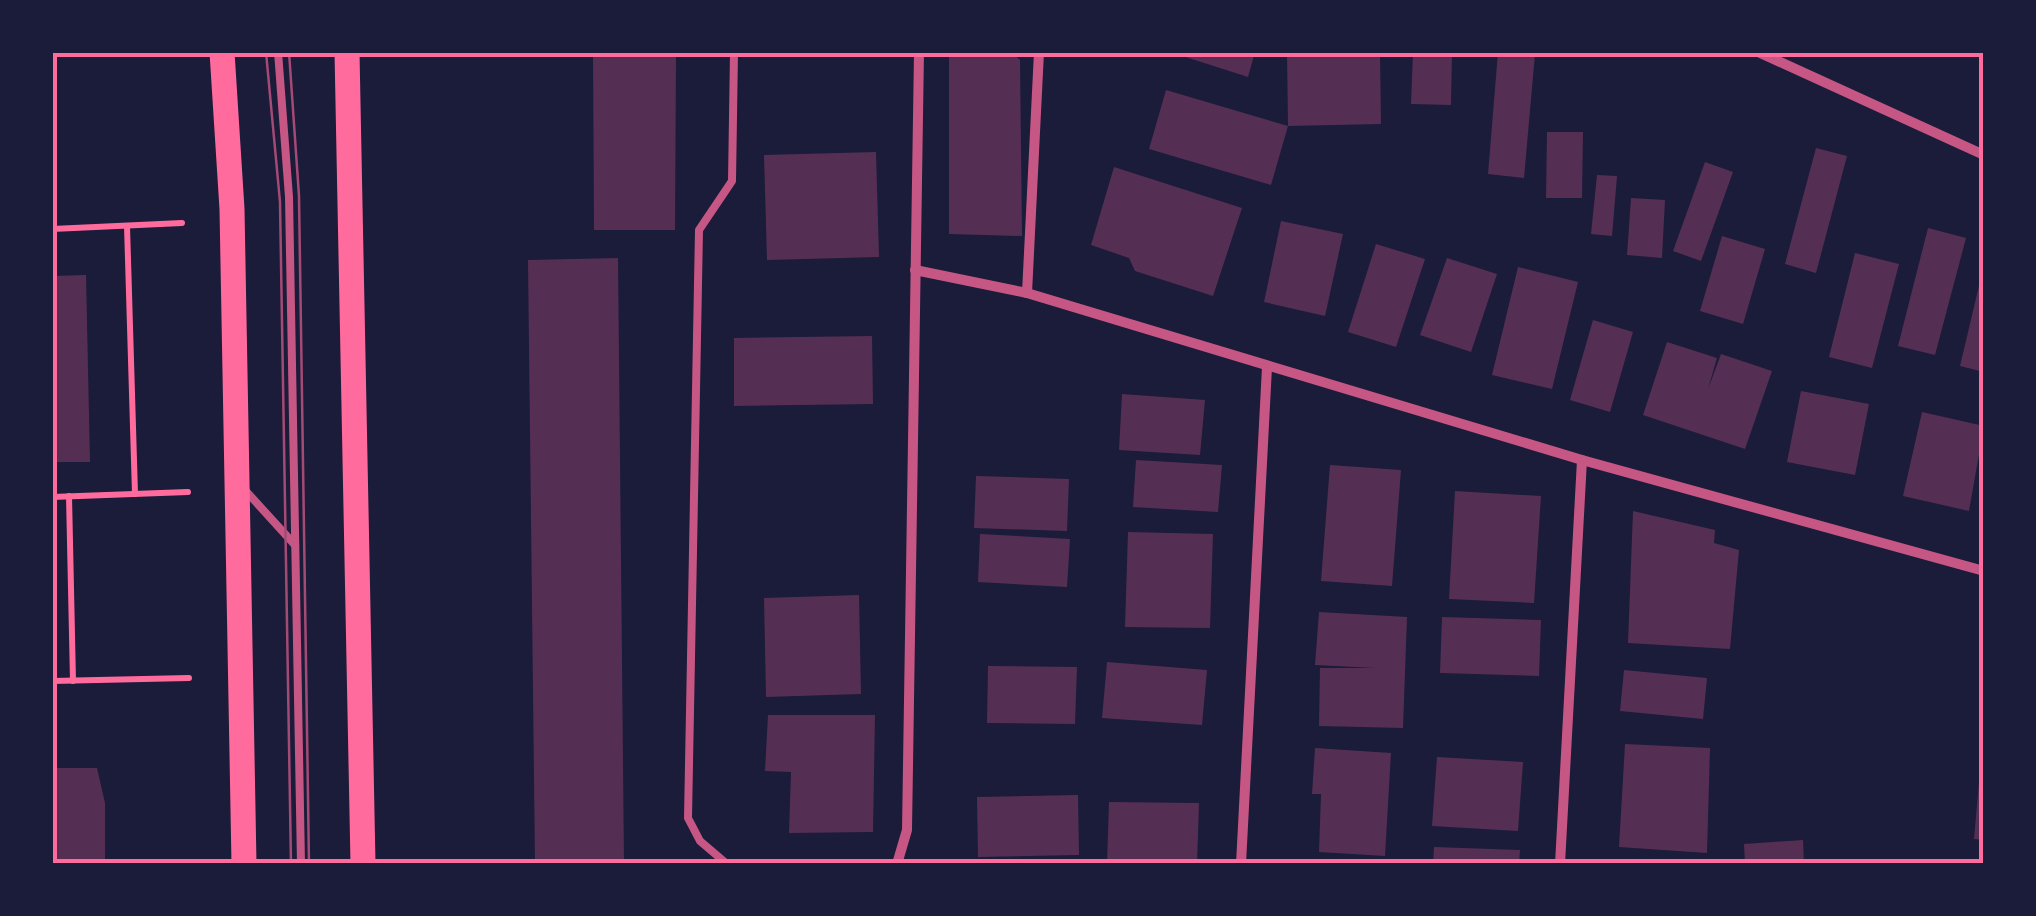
<svg xmlns="http://www.w3.org/2000/svg" width="2036" height="916" viewBox="0 0 2036 916" font-family="'Titillium Web',sans-serif">
  <style>
    .building { fill: #542f53 }
    .lines { fill: none; stroke-linecap: round; stroke-linejoin: round }
    .path { stroke: #ff6b9d; stroke-width: 6 }
    .service { stroke: #c65784; stroke-width: 8 }
    .minor { stroke: #c65784; stroke-width: 10 }
    .primary { stroke: #ff6b9d; stroke-width: 25 }
    .tram { stroke: #a44b75; stroke-width: 2.5 }
    .neatline { fill: none; stroke: #ff6b9d; stroke-width: 4 }
  </style>
  <rect width="100%" height="100%" fill="#1b1b3a"/>
  <g class="building">
    <path d="M 593,52 L 676,52 L 675,230 L 594,230 Z"/>
    <path d="M 957,52 L 1011,52 L 1020,60 L 1022,236 L 949,234 L 949,57 Z"/>
    <path d="M 1170,52 L 1255,52 L 1248,77 Z"/>
    <path d="M 1287,52 L 1380,52 L 1381,124 L 1288,126 L 1271,185 L 1149,149 L 1166,90 L 1288,126 Z"/>
    <path d="M 1413,52 L 1452,52 L 1451,105 L 1411,104 Z"/>
    <path d="M 1498,52 L 1535,54 L 1524,178 L 1488,174 Z"/>
    <path d="M 1547,132 L 1583,132 L 1582,198 L 1546,198 Z"/>
    <path d="M 1816,148 L 1847,156 L 1816,273 L 1785,264 Z"/>
    <path d="M 876,152 L 879,257 L 767,260 L 764,155 Z"/>
    <path d="M 1705,162 L 1733,172 L 1701,261 L 1673,251 Z"/>
    <path d="M 1114,167 L 1242,208 L 1213,296 L 1135,271 L 1129,258 L 1091,245 Z"/>
    <path d="M 1597,175 L 1617,176 L 1612,236 L 1591,234 Z"/>
    <path d="M 1631,198 L 1665,200 L 1662,258 L 1627,255 Z"/>
    <path d="M 1281,221 L 1343,234 L 1325,316 L 1264,302 Z"/>
    <path d="M 1928,228 L 1966,238 L 1935,355 L 1898,346 Z"/>
    <path d="M 1722,236 L 1765,249 L 1743,324 L 1700,311 Z"/>
    <path d="M 1376,244 L 1425,259 L 1396,347 L 1348,332 Z"/>
    <path d="M 1855,253 L 1899,264 L 1872,368 L 1829,357 Z"/>
    <path d="M 618,258 L 624,864 L 535,864 L 528,260 Z"/>
    <path d="M 1447,258 L 1497,274 L 1471,352 L 1420,335 Z"/>
    <path d="M 1518,267 L 1578,282 L 1552,389 L 1492,375 Z"/>
    <path d="M 1982,273 L 1984,273 L 1984,372 L 1960,366 Z"/>
    <path d="M 86,275 L 90,462 L 52,462 L 52,276 Z"/>
    <path d="M 1593,320 L 1633,332 L 1610,412 L 1570,400 Z"/>
    <path d="M 872,336 L 873,404 L 734,406 L 734,338 Z"/>
    <path d="M 1667,342 L 1717,358 L 1708,389 L 1721,354 L 1772,371 L 1745,449 L 1643,415 Z"/>
    <path d="M 1801,391 L 1869,404 L 1855,475 L 1787,462 Z"/>
    <path d="M 1122,394 L 1205,400 L 1200,455 L 1119,450 Z"/>
    <path d="M 1922,412 L 1984,426 L 1969,511 L 1903,496 Z"/>
    <path d="M 1136,460 L 1222,465 L 1218,512 L 1133,507 Z"/>
    <path d="M 1330,465 L 1401,470 L 1392,586 L 1321,581 Z"/>
    <path d="M 976,476 L 1069,479 L 1067,531 L 974,528 Z"/>
    <path d="M 1455,491 L 1541,496 L 1534,603 L 1449,599 Z"/>
    <path d="M 1633,511 L 1715,530 L 1714,543 L 1739,550 L 1730,649 L 1628,643 Z"/>
    <path d="M 1128,532 L 1213,534 L 1210,628 L 1125,627 Z"/>
    <path d="M 980,534 L 1070,539 L 1067,587 L 978,582 Z"/>
    <path d="M 859,595 L 861,694 L 766,697 L 764,598 Z"/>
    <path d="M 1319,612 L 1407,617 L 1403,728 L 1319,726 L 1320,668 L 1375,668 L 1315,665 Z"/>
    <path d="M 1442,617 L 1541,620 L 1539,676 L 1440,673 Z"/>
    <path d="M 1107,662 L 1207,670 L 1202,725 L 1102,718 Z"/>
    <path d="M 988,666 L 1077,667 L 1075,724 L 987,723 Z"/>
    <path d="M 1624,670 L 1707,678 L 1703,719 L 1620,711 Z"/>
    <path d="M 768,715 L 875,715 L 873,832 L 789,833 L 791,772 L 765,771 Z"/>
    <path d="M 1625,744 L 1710,748 L 1707,853 L 1619,847 Z"/>
    <path d="M 1315,748 L 1391,753 L 1385,856 L 1319,852 L 1321,794 L 1312,794 Z"/>
    <path d="M 1437,757 L 1523,762 L 1518,831 L 1432,826 Z"/>
    <path d="M 52,768 L 97,768 L 105,803 L 105,864 L 52,864 Z"/>
    <path d="M 1979,782 L 1984,782 L 1984,840 L 1974,839 Z"/>
    <path d="M 1078,795 L 1079,855 L 978,857 L 977,797 Z"/>
    <path d="M 1109,802 L 1199,803 L 1197,864 L 1107,864 Z"/>
    <path d="M 1803,840 L 1804,864 L 1745,864 L 1744,844 Z"/>
    <path d="M 1434,847 L 1520,850 L 1519,864 L 1433,864 Z"/>
  </g>
  <g class="lines">
    <g class="path">
      <path d="M 127,226 L 135,494"/>
      <path d="M 52,229 L 182,223"/>
      <path d="M 69,496 L 73,681"/>
      <path d="M 52,497 L 188,492"/>
      <path d="M 52,681 L 189,678"/>
    </g>
    <g class="service">
      <path d="M 278,52 L 289,197 L 301,864"/>
      <path d="M 244,489 L 295,545"/>
      <path d="M 727,864 L 700,841 L 688,818 L 699,230 L 732,181 L 734,52"/>
    </g>
    <g class="minor">
      <path d="M 1758,52 L 1984,155"/>
      <path d="M 915,270 L 1027,293 L 1582,460 L 1984,571"/>
      <path d="M 1027,293 L 1039,52"/>
      <path d="M 897,864 L 907,830 L 919,52"/>
      <path d="M 1241,864 L 1267,367"/>
      <path d="M 1560,864 L 1582,460"/>
    </g>
    <g class="primary">
      <path d="M 222,52 L 232,209 L 244,864"/>
      <path d="M 347,52 L 363,864"/>
    </g>
    <g class="tram">
      <path d="M 266,52 L 280,202 L 291,864"/>
      <path d="M 289,52 L 299,196 L 309,864"/>
    </g>
  </g>
  <rect width="2036" height="916" fill="none" stroke="#1b1b3a" stroke-width="110"/>
  <rect x="55" y="55" width="1926" height="806" class="neatline"/>
</svg>
